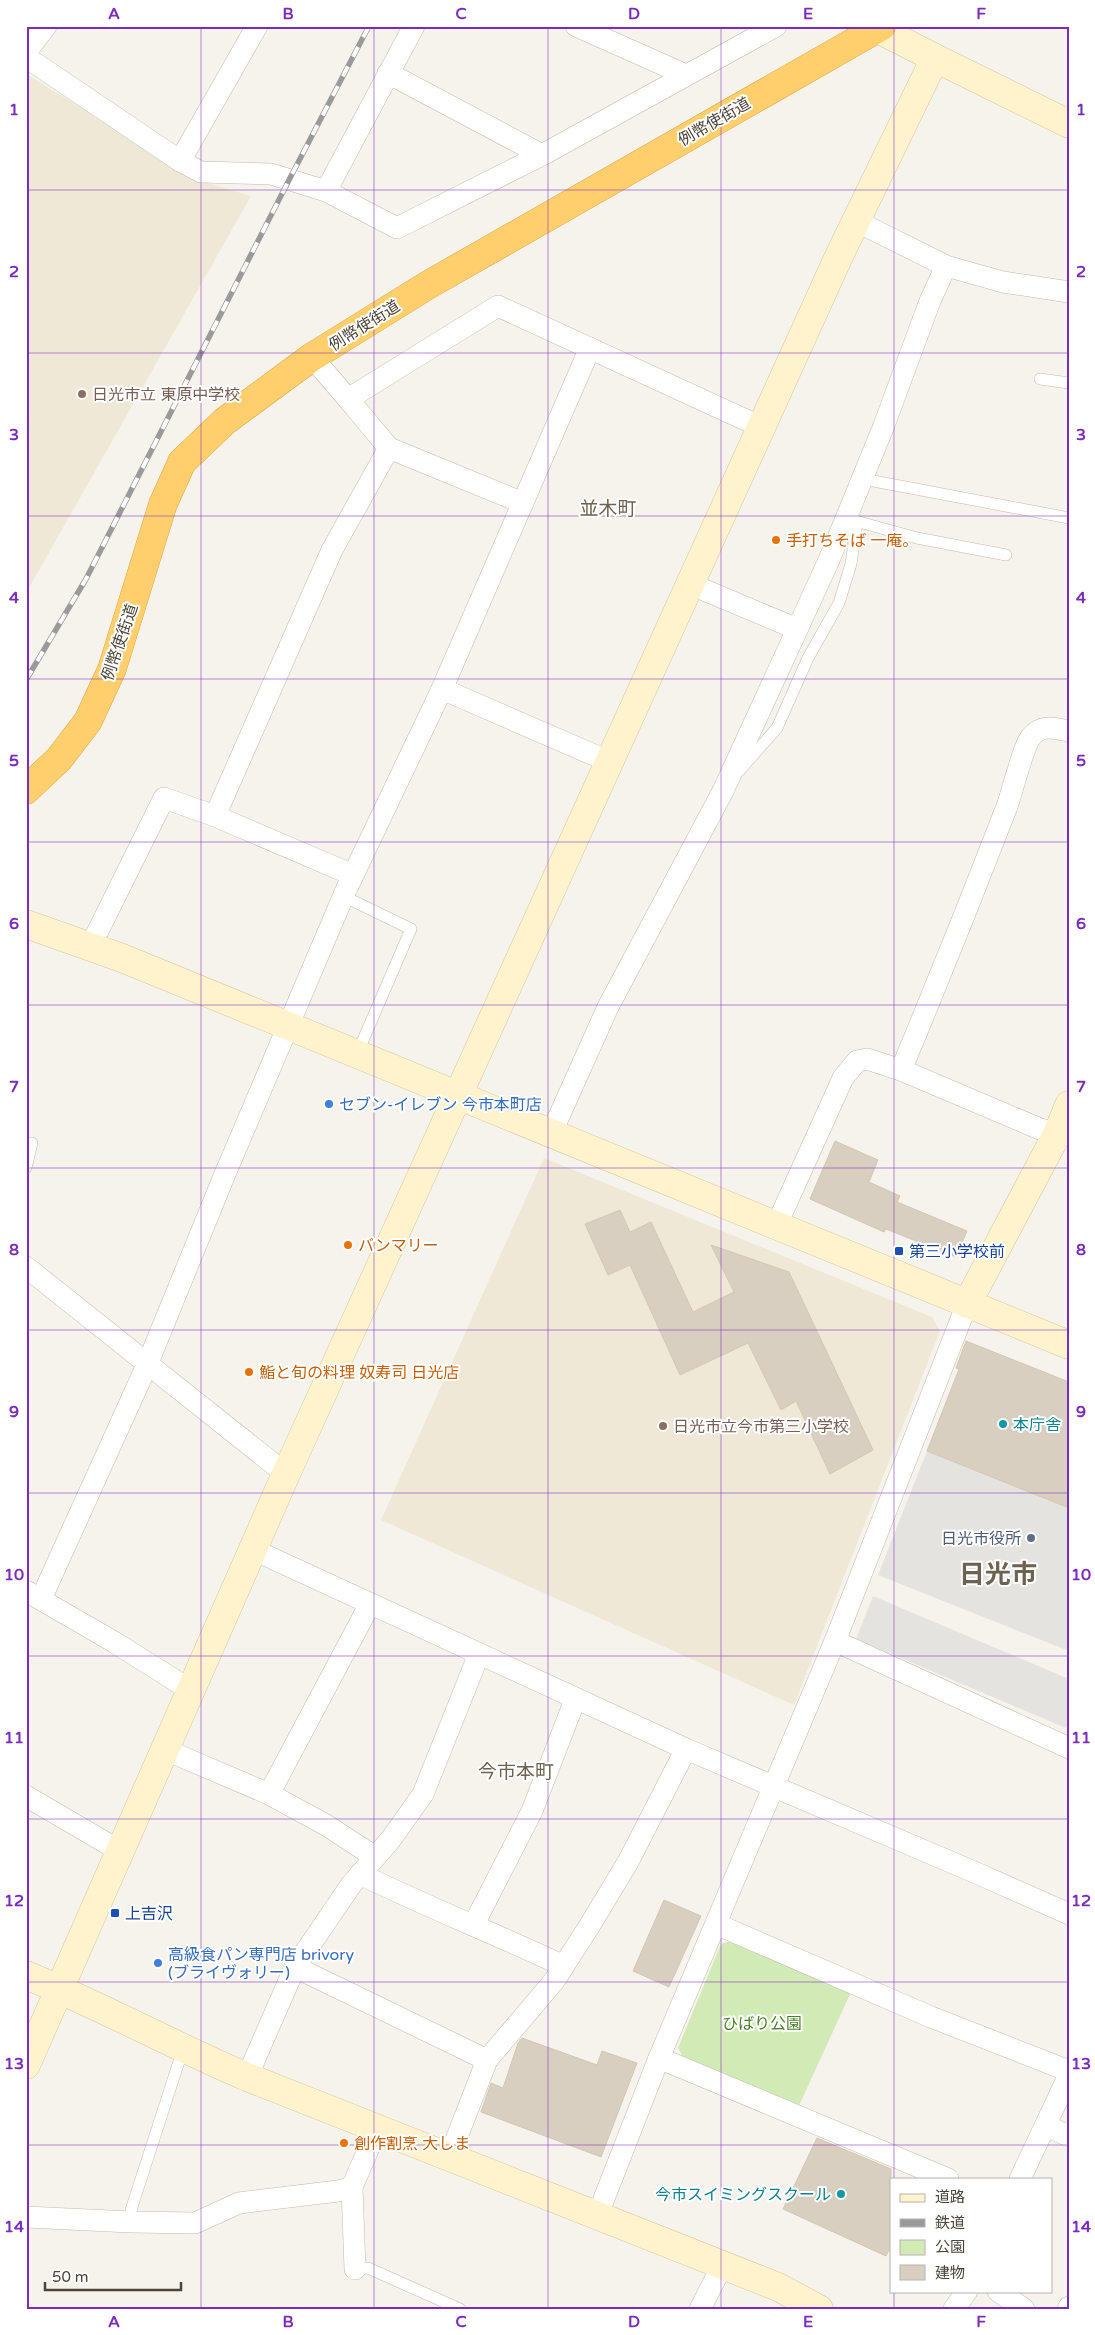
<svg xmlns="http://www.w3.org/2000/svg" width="1095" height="2335" viewBox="0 0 1095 2335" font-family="'Varela Round','Noto Sans JP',sans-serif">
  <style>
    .education { fill: #efe8d6 }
    .green { fill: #d2eab5 }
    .parking { fill: #e5e3e0 }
    .building { fill: #d8cfc1; stroke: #d3c7b4 }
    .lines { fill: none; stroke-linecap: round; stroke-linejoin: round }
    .lane-casing { stroke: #c2bbae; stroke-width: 12 }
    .street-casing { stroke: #c2bbae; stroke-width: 22 }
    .secondary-casing { stroke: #d6c79b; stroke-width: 29 }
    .highway-casing { stroke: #e0a43c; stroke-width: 29 }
    .lane { stroke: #fff; stroke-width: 11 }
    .street { stroke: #fff; stroke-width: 21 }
    .secondary { stroke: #fff3cd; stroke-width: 28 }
    .highway { stroke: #ffcf6e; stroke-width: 28 }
    .rail-casing { stroke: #9a9a9a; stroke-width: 5.5 }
    .rail { stroke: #fff; stroke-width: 4; stroke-dasharray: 11; stroke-linecap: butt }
    .grid { fill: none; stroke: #7b2cbf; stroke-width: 1; stroke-opacity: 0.55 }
    .education-dot { fill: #8d6e63; stroke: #fff; stroke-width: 2 }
    .food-dot { fill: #e8710a; stroke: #fff; stroke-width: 2 }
    .shop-dot { fill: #3f7fe0; stroke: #fff; stroke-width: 2 }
    .transit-dot { fill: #1a4fb4; stroke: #fff; stroke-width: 2 }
    .culture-dot { fill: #0f9aa8; stroke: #fff; stroke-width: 2 }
    .service-dot { fill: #5c6f8a; stroke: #fff; stroke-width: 2 }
    .labels { text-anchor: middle; stroke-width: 4; stroke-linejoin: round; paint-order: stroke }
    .street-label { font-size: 16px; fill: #4b4439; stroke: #fff }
    .education-label { font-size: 16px; fill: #785e54; stroke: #fff; text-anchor: start }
    .food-label { font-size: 16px; fill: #c56008; stroke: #fff; text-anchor: start }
    .shop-label { font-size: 16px; fill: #366cbe; stroke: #fff; text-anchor: start }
    .transit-label { font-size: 16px; fill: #164399; stroke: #fff; text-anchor: start }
    .culture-label { font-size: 16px; fill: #0d838f; stroke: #fff; text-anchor: start }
    .service-label { font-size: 16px; fill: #4e5e75; stroke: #fff; text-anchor: end }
    .park-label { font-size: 16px; fill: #4a7f2a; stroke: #fff }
    .quarter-label { font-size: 19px; fill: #6e6250; stroke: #fff }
    .town-label { font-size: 26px; font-weight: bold; fill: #6e6250; stroke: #fff }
    .neatline { fill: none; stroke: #7b2cbf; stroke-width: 2 }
    .grid-label { font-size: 16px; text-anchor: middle; font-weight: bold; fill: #7b2cbf }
  </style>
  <rect width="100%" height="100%" fill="#f6f3ec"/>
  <g class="education">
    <path d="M 26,74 L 204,182 L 251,196 L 26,593 Z"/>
    <path d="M 544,1158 L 932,1317 L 940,1331 L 794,1705 L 381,1520 Z"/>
  </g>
  <path class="green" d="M 735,1940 L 851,1992 L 797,2110 L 683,2057 L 678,2048 L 721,1944 Z"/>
  <g class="parking">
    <path d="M 927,1451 L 1069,1508 L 1069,1651 L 878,1575 Z"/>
    <path d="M 873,1596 L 1069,1679 L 1069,1720 L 1066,1728 L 856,1639 Z"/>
  </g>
  <g class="building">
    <path d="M 835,1141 L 878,1160 L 869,1182 L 900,1196 L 897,1202 L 967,1231 L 956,1257 L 886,1229 L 884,1232 L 810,1199 Z"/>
    <path d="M 620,1210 L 630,1232 L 651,1222 L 693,1312 L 734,1292 L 711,1245 L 789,1272 L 873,1450 L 830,1474 L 796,1401 L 781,1410 L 748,1343 L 680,1375 L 630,1265 L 608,1275 L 585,1224 Z"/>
    <path d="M 966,1341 L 1069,1382 L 1069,1508 L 927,1451 L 959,1369 L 956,1368 Z"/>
    <path d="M 664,1900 L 701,1916 L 669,1987 L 633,1971 Z"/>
    <path d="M 522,2038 L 597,2065 L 602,2051 L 637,2063 L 601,2157 L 481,2112 L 491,2083 L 503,2088 L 518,2043 Z"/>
    <path d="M 817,2138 L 891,2169 L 891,2246 L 886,2256 L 783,2209 Z"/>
  </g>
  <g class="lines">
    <defs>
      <g id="lane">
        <path d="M 1040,379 L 1069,383"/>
        <path d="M 863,479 L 1069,518"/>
        <path d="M 852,520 L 917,538 L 1006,555"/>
        <path d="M 739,771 L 777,728 L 808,658 L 839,603 L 851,564 L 857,522"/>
        <path d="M 343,896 L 411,929 L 357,1054"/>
        <path d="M 26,1168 L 32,1143"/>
        <path d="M 131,2222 L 131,2210 L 183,2049"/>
        <path d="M 355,2269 L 368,2268 L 460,2309"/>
      </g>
      <g id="street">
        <path d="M 576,26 L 686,75"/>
        <path d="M 26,52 L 46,26"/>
        <path d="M 26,57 L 180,161 L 201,172 L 271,174 L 326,191 L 414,26"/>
        <path d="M 388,73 L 542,155"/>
        <path d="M 180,161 L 257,26"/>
        <path d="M 326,191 L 397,228 L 542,155 L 776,26"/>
        <path d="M 856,221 L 946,266 L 1003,282 L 1069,292"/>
        <path d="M 312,357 L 348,399"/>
        <path d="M 523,503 L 389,448 L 348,399 L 498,306 L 761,427"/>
        <path d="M 690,584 L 797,629"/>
        <path d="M 442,689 L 610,762"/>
        <path d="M 215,816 L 332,550 L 389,448"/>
        <path d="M 90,947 L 164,798 L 215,816 L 353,875"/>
        <path d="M 901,1070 C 937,984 972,897 1006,809 C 1012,794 1023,746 1031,737 C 1041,724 1054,728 1069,731"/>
        <path d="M 551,1134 L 608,1007 L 723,791 L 829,560 L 883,428 L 930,301 L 946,266"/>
        <path d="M 777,1224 L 843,1078 L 857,1061 L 867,1059 L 901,1070 L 1040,1129 L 1069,1135"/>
        <path d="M 26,1267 L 286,1474"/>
        <path d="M 254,1550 L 686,1749 L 981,1875 L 1069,1914"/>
        <path d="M 26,1591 L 114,1642 L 192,1691"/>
        <path d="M 41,1599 L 147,1365 L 225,1174 L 346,890 L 442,689 L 590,348"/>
        <path d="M 835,1641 L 1069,1748"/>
        <path d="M 166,1750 L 269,1794 L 326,1825 L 375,1857"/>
        <path d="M 269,1794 L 370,1604"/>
        <path d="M 26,1796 L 120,1851"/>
        <path d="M 360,1874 C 427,1907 496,1934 564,1966"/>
        <path d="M 474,1924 L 532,1811 L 575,1700"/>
        <path d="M 716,1924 L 931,2017 L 1069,2071"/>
        <path d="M 295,1967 L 487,2060"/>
        <path d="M 659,2058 L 948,2179"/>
        <path d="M 247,2077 L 295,1967 L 351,1885 L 391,1839 L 423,1794 L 479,1654"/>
        <path d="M 1046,2126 L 1069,2136"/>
        <path d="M 450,2155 L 487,2060 L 554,1981 L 590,1925 L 628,1862 L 686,1749"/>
        <path d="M 1020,2179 L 1069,2075"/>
        <path d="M 598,2214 L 659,2058 L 835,1641 L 967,1304"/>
        <path d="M 26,2217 L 131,2222 L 195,2223 L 239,2203 L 338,2191 L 352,2187"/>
        <path d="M 355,2269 L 352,2187 L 378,2127"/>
        <path d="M 998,2291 L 1024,2309"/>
        <path d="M 700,2309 L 723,2264"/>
        <path d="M 954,2309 L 967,2291"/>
        <path d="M 1068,2309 L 1069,2307"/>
      </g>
      <g id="secondary">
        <path d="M 935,58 L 1069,124"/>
        <path d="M 26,924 L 122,958 L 1069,1345"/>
        <path d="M 967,1304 L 1058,1132 L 1069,1105"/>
        <path d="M 26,1975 C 101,2006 172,2045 247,2077 L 778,2287 L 819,2309"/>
        <path d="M 26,2065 L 286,1474 L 839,256 L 935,58 L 872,26"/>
      </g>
      <path id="highway" d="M 26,790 L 59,759 L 88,721 L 112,669 L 163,504 L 182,462 L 225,421 L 312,357 L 428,285 L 882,26"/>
    </defs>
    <use href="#lane" class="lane-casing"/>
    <use href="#street" class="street-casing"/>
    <use href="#secondary" class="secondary-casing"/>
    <use href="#highway" class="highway-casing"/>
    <use href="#lane" class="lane"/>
    <use href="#street" class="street"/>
    <use href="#secondary" class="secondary"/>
    <use href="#highway" class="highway"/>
    <defs>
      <path id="rail" d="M 26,680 L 86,579 L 289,180 L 369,26"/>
    </defs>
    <use href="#rail" class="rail-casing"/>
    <use href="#rail" class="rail"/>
  </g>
  <path class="grid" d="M 201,26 L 201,2309M 374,26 L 374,2309M 548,26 L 548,2309M 721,26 L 721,2309M 894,26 L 894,2179M 26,190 L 1069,190M 26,353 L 1069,353M 26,516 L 1069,516M 26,679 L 1069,679M 26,842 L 1069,842M 26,1005 L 1069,1005M 26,1168 L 1069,1168M 26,1330 L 1069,1330M 26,1493 L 1069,1493M 26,1656 L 1069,1656M 26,1819 L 1069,1819M 26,1982 L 1069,1982M 26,2145 L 1069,2145M 894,2291 L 894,2309"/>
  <g class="education-dot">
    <circle cx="82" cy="394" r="5"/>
    <circle cx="663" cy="1426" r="5"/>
  </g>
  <g class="food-dot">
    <circle cx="776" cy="540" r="5"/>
    <circle cx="348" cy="1245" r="5"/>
    <circle cx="249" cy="1372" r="5"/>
    <circle cx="344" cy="2143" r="5"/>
  </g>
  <g class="shop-dot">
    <circle cx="329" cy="1104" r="5"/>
    <circle cx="158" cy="1963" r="5"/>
  </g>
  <g class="transit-dot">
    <rect x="894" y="1246" width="10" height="10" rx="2.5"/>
    <rect x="110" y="1908" width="10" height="10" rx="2.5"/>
  </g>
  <g class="culture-dot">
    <circle cx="1003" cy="1424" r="5"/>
    <circle cx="841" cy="2194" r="5"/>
  </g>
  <circle class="service-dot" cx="1031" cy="1538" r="5"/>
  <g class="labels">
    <g class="street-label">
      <text transform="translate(714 121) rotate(-30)" y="6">例幣使街道</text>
      <text transform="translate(364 325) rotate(-32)" y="6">例幣使街道</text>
      <text transform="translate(119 642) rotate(-71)" y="6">例幣使街道</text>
    </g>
    <g class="education-label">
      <text x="92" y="400">日光市立 東原中学校</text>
      <text x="673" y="1432">日光市立今市第三小学校</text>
    </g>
    <g class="food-label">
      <text x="786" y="546">手打ちそば 一庵。</text>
      <text x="358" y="1251">バンマリー</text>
      <text x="259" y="1378">鮨と旬の料理 奴寿司 日光店</text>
      <text x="354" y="2149">創作割烹 大しま</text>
    </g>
    <g class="shop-label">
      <text x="339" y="1110">セブン-イレブン 今市本町店</text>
      <text x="168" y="1960">高級食パン専門店 brivory<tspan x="168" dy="18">(ブライヴォリー)</tspan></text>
    </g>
    <g class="transit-label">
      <text x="909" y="1257">第三小学校前</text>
      <text x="125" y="1919">上吉沢</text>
    </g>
    <g class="culture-label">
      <text x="1013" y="1430">本庁舎</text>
      <text x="831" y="2200" text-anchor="end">今市スイミングスクール</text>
    </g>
    <g class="service-label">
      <text x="1021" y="1544">日光市役所</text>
    </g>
    <g class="park-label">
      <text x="762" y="2029">ひばり公園</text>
    </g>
    <g class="quarter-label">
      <text x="608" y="515">並木町</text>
      <text x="516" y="1778">今市本町</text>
    </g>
    <g class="town-label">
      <text x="998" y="1583">日光市</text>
    </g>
  </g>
  <rect width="1095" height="2335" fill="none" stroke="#ffffff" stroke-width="55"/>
  <rect x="890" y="2178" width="162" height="115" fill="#ffffff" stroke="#b7b4b0"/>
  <rect x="900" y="2194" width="25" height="8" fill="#fff3cd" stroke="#b7b4b0"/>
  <text x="935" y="2202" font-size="15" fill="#4b4439">道路</text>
  <rect x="900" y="2219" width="25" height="8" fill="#9a9a9a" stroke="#b7b4b0"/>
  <text x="935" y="2228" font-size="15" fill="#4b4439">鉄道</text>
  <rect x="900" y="2240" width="25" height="15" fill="#d2eab5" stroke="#b7b4b0"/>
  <text x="935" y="2252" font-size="15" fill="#4b4439">公園</text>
  <rect x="900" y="2265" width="25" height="15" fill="#d8cfc1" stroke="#b7b4b0"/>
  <text x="935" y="2278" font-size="15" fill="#4b4439">建物</text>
  <path d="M45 2282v8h136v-8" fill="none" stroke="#4b4439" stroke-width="2.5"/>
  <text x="52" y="2282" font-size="15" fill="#4b4439" stroke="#ffffff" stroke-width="4" paint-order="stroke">50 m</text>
  <rect x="28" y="28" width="1040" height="2280" class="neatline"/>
  <g class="grid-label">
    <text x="114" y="19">A</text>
    <text x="288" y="19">B</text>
    <text x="461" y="19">C</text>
    <text x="634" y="19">D</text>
    <text x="808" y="19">E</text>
    <text x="981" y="19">F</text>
    <text x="14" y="115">1</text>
    <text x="1081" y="115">1</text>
    <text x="14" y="277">2</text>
    <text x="1081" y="277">2</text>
    <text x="14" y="440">3</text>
    <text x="1081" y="440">3</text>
    <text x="14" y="603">4</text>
    <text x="1081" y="603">4</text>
    <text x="14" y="766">5</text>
    <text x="1081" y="766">5</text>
    <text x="14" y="929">6</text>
    <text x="1081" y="929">6</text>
    <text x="14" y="1092">7</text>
    <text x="1081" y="1092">7</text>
    <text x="14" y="1255">8</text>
    <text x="1081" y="1255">8</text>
    <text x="14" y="1417">9</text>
    <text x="1081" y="1417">9</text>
    <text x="14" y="1580">10</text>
    <text x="1081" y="1580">10</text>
    <text x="14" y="1743">11</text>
    <text x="1081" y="1743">11</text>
    <text x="14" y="1906">12</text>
    <text x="1081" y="1906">12</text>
    <text x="14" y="2069">13</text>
    <text x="1081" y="2069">13</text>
    <text x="14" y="2232">14</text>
    <text x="1081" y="2232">14</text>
    <text x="114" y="2327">A</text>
    <text x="288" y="2327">B</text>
    <text x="461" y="2327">C</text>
    <text x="634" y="2327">D</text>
    <text x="808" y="2327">E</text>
    <text x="981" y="2327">F</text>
  </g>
</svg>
